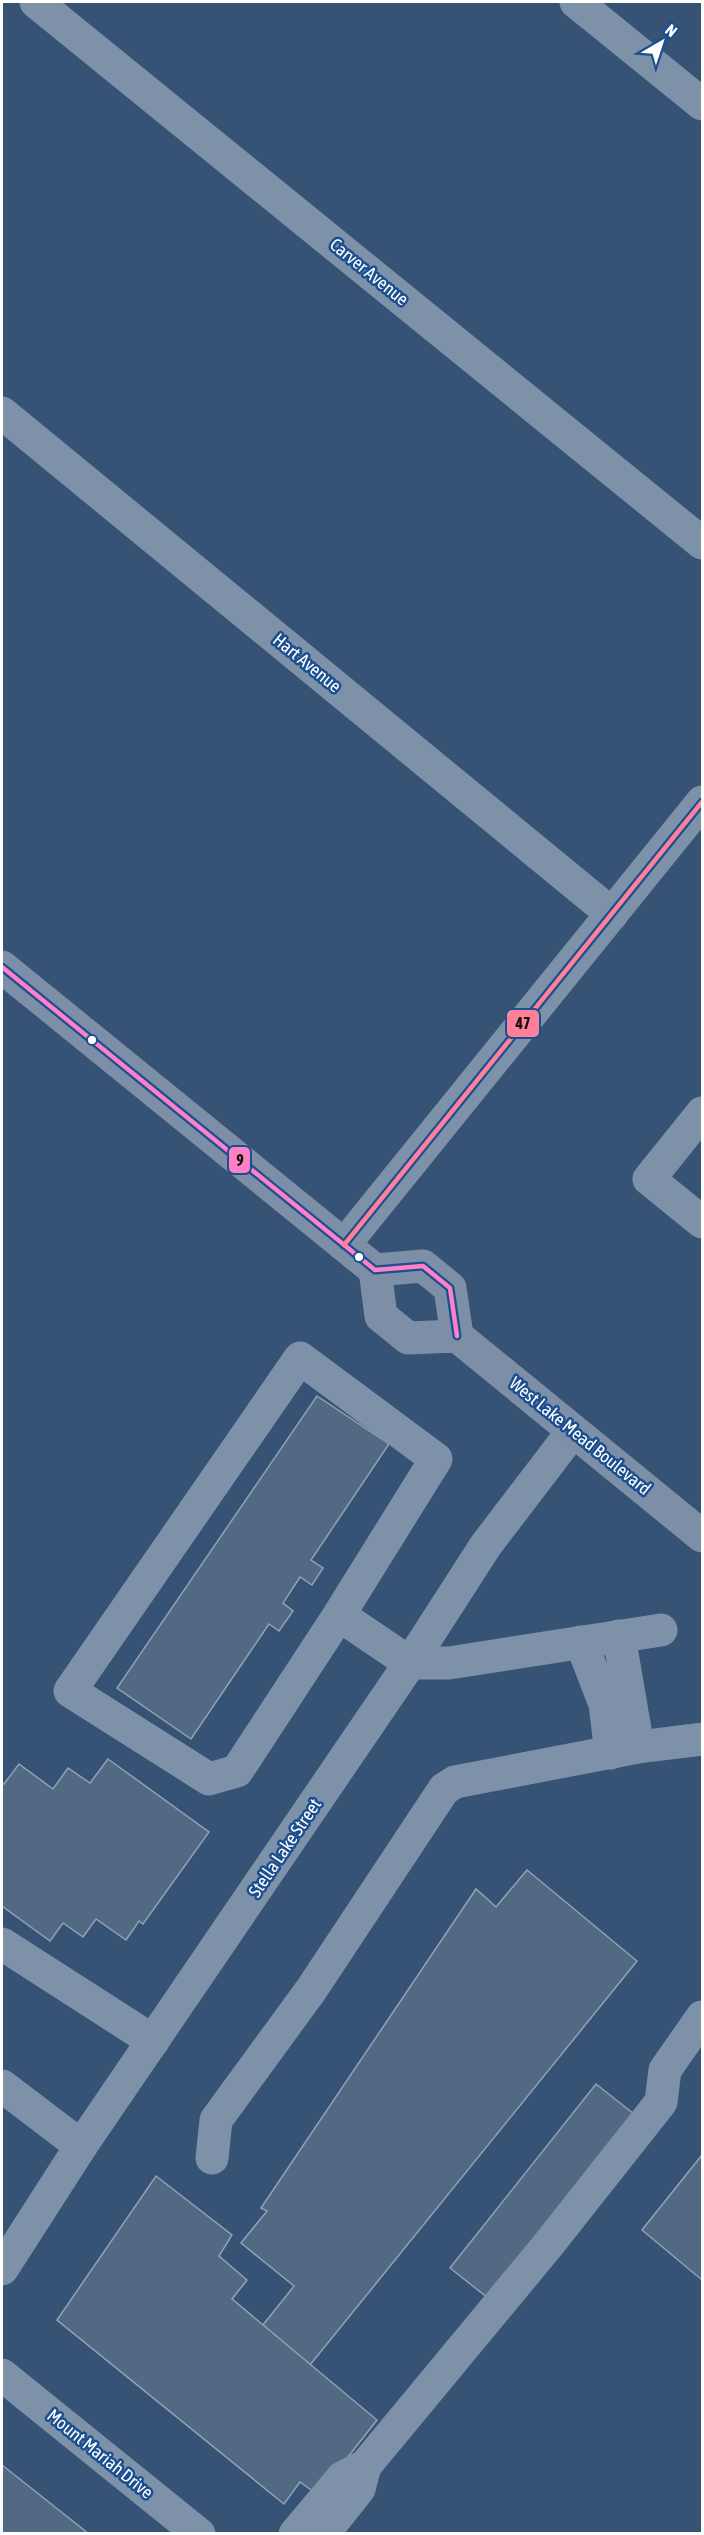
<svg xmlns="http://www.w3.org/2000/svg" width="704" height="2535" viewBox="0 0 704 2535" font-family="'Asap Condensed',sans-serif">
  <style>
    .building { fill: #526984; stroke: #92a2b6; stroke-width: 1.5 }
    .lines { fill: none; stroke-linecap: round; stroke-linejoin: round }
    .minor { stroke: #7d92a8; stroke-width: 33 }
    .major { stroke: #7d8ea7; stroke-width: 33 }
    .bus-1-casing { stroke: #1b4f8f; stroke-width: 9 }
    .bus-2-casing { stroke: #1b4f8f; stroke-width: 9 }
    .bus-1 { stroke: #ff80c5; stroke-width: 4.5 }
    .bus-2 { stroke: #ff8098; stroke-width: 4.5 }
    .bus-dot { fill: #fff; stroke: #1b4f8f; stroke-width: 2 }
    .labels { text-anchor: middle; stroke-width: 5; stroke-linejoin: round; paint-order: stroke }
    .street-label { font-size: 18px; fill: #fff; stroke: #1b4f8f }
    .line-badge { stroke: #1b4f8f; stroke-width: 2 }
    .pale-badge-label { font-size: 16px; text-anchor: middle; font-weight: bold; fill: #111 }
  </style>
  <rect width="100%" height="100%" fill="#365274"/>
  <g class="building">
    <path d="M 317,1396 L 389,1444 L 311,1560 L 323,1568 L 312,1585 L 300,1577 L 283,1603 L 293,1611 L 279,1631 L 269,1624 L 191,1739 L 117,1688 Z"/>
    <path d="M 108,1759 L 209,1832 L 143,1924 L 139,1921 L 126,1940 L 96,1919 L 83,1937 L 63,1923 L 50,1941 L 2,1906 L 2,1783 L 4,1784 L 19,1764 L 53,1789 L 68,1768 L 90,1783 Z"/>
    <path d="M 527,1870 L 637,1961 L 310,2365 L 263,2325 L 294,2286 L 241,2243 L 267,2211 L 261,2208 L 476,1889 L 496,1907 Z"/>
    <path d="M 596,2084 L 634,2114 L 488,2298 L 450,2268 Z"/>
    <path d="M 702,2155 L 702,2280 L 642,2230 Z"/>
    <path d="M 156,2176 L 232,2235 L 219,2256 L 247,2280 L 232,2299 L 377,2420 L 318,2495 L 300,2482 L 284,2504 L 57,2320 Z"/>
    <path d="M 2,2465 L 89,2534 L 2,2534 Z"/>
  </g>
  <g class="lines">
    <g class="minor">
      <path d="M 36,2 L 702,543"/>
      <path d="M 576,2 L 702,104"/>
      <path d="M 2,413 L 612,914"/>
      <path d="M 702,1113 L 649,1179 L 702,1222"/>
      <path d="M 344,1245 L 702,802"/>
      <path d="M 339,1615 L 237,1771 L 209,1779 L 70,1691 L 300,1358 L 436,1459 L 339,1615 L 410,1663 L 449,1663 L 661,1630"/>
      <path d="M 619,1636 L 638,1747"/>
      <path d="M 581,1642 L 605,1704 L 611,1753"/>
      <path d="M 2,1944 L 153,2041"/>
      <path d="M 2,2086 L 81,2146"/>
      <path d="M 212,2158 L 216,2120 L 311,1990 L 444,1789 L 455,1782 L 638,1747 L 702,1739"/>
      <path d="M 2,2269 L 81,2146 L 410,1663 L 486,1545 L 573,1431"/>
      <path d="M 2,2375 L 199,2534"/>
      <path d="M 365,2466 L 548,2245 L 661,2102 L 665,2070 L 702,2017"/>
      <path d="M 295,2534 L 342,2478 L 365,2466 L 359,2489 L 323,2534"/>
    </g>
    <g class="major">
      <path d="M 2,967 L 375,1270 L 423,1266 L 450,1288 L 457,1336"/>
      <path d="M 375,1270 L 381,1316 L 408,1338 L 457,1336 L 702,1536"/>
    </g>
    <defs>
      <path id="bus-1" d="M 2,967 L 375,1270 L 423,1266 L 450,1288 L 457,1336"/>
      <path id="bus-2" d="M 344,1245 L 702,802"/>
    </defs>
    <use href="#bus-1" class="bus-1-casing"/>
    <use href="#bus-2" class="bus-2-casing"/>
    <use href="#bus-1" class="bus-1"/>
    <use href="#bus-2" class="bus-2"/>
  </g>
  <g class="bus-dot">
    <circle cx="92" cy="1040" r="5"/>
    <circle cx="359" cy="1257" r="5"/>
  </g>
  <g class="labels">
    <g class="street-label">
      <text transform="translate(369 272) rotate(39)" y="6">Carver Avenue</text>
      <text transform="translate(307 663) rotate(39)" y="6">Hart Avenue</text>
      <text transform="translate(580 1436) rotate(39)" y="6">West Lake Mead Boulevard</text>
      <text transform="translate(285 1848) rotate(-56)" y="6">Stella Lake Street</text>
      <text transform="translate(100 2454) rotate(39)" y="6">Mount Mariah Drive</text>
    </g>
  </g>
  <g class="line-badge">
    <rect x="506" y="1009" width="34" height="29" rx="6" fill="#ff8098"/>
    <rect x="228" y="1146" width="23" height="28" rx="6" fill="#ff80c5"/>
  </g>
  <g class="pale-badge-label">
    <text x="523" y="1029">47</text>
    <text x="240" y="1166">9</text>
  </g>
  <rect width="704" height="2535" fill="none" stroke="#ffffff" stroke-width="6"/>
  <g transform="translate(662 42) rotate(39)" stroke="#1b4f8f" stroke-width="4.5" paint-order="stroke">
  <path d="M0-4.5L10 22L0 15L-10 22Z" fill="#ffffff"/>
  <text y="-9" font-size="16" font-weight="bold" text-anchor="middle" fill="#ffffff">N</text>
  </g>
</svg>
